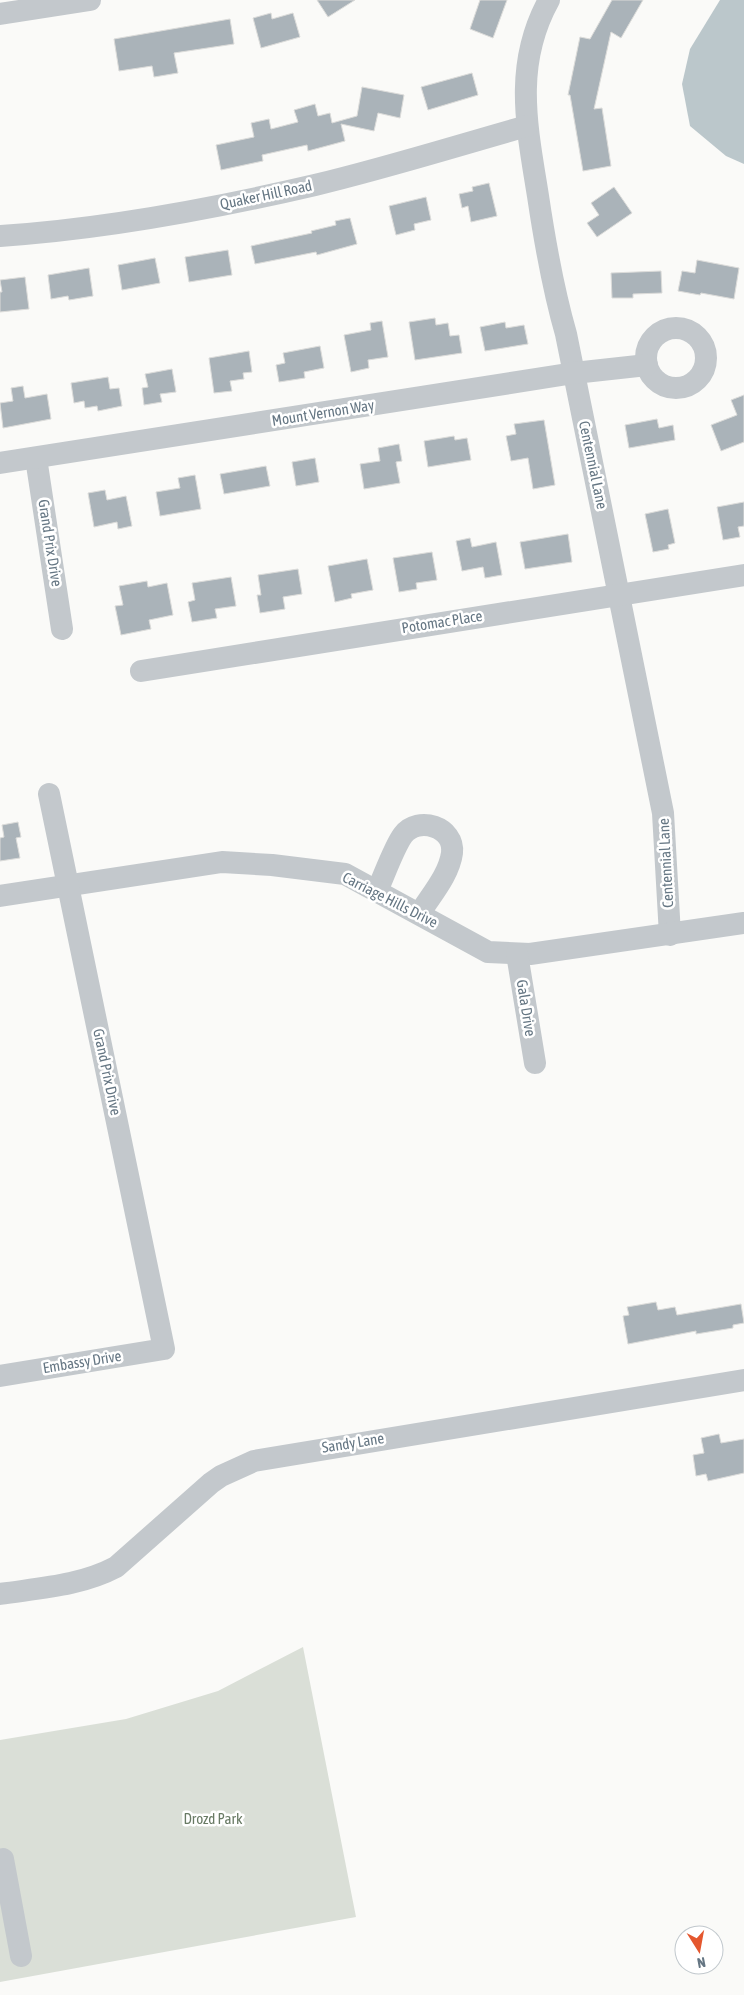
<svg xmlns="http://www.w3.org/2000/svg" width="744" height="1995" viewBox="0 0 744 1995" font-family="'Asap Condensed',sans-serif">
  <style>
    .green { fill: #dadfd7 }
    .water { fill: #bbc7cb }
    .building { fill: #aab3b9; stroke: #dcdcda }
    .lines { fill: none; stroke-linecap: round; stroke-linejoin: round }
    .minor { stroke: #c3c8cc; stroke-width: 22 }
    .labels { text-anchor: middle; stroke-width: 5; stroke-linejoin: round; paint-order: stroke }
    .street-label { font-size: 15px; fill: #657683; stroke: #fff }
    .park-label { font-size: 15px; fill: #687a64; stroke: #fff }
  </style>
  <rect width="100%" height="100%" fill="#fafaf8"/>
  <path class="green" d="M 303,1647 L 356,1917 L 0,1982 L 0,1740 L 126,1719 L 218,1691 Z"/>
  <path class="water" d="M 720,0 L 744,0 L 744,164 L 726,156 L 690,126 L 682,84 L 690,49 Z"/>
  <g class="building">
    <path d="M 317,0 L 355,0 L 328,17 Z"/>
    <path d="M 480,0 L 507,0 L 493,38 L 470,29 Z"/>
    <path d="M 612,0 L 643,0 L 621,38 L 611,32 L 594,109 L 602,108 L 611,166 L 583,171 L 570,95 L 568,95 L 580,37 L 590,39 Z"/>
    <path d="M 271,13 L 272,19 L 293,13 L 300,37 L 261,48 L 253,18 Z"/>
    <path d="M 230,19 L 234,44 L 174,53 L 178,73 L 154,77 L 152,66 L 119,71 L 114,39 Z"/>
    <path d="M 472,73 L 478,95 L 428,110 L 421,87 Z"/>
    <path d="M 362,87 L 404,95 L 400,118 L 378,113 L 374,131 L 341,124 L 345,141 L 308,151 L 307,145 L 262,155 L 263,161 L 221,170 L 216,145 L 254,137 L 251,123 L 269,119 L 271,129 L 298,122 L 294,110 L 315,104 L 318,116 L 330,113 L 332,123 L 357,116 Z"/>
    <path d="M 489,183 L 497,216 L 471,222 L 468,206 L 462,208 L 459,194 L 473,191 L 472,187 Z"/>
    <path d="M 614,187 L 632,213 L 597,237 L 587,223 L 599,215 L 591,203 Z"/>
    <path d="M 426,197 L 431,220 L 414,224 L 415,230 L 396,235 L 389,206 Z"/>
    <path d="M 350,218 L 357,244 L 317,255 L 316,252 L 255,264 L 251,246 L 312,233 L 311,231 L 336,225 L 335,221 Z"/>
    <path d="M 228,250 L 232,275 L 189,282 L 185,257 Z"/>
    <path d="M 155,258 L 160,283 L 122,290 L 118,265 Z"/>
    <path d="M 697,260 L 739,268 L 734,299 L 701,293 L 700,295 L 678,291 L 682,271 L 695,273 Z"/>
    <path d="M 89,268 L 93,296 L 69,300 L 68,296 L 51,299 L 48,275 Z"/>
    <path d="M 661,271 L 662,293 L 633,294 L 633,298 L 612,298 L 611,273 Z"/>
    <path d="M 25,277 L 29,309 L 0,312 L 0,292 L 2,292 L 0,280 Z"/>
    <path d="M 435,318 L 436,325 L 448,323 L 450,336 L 459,335 L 462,353 L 415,360 L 409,322 Z"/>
    <path d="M 382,321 L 388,357 L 368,360 L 369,368 L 351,372 L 344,335 L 371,330 L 370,323 Z"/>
    <path d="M 505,322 L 506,328 L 524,325 L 528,344 L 485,351 L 480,327 Z"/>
    <path d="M 320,346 L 324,368 L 304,372 L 305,378 L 279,382 L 276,365 L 285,363 L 283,353 Z"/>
    <path d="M 249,351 L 252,372 L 243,373 L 244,379 L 230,381 L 232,391 L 214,393 L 209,358 Z"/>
    <path d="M 172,369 L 176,392 L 160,394 L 162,402 L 144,405 L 142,388 L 148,387 L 145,374 Z"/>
    <path d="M 108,377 L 110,389 L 119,388 L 122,406 L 98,411 L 97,406 L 85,408 L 84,401 L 74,403 L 71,383 Z"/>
    <path d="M 23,386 L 25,398 L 47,394 L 51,419 L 3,428 L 0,403 L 13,401 L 11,388 Z"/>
    <path d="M 744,395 L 744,442 L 721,451 L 711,425 L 737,415 L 731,400 Z"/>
    <path d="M 657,419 L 659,428 L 673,425 L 675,440 L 629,448 L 625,425 Z"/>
    <path d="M 544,420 L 555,485 L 533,489 L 528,458 L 511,461 L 506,436 L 516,434 L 514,424 Z"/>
    <path d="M 454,436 L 455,440 L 467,438 L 471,460 L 428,467 L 424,441 Z"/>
    <path d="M 399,444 L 402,461 L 396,462 L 400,483 L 364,489 L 360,464 L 380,461 L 378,448 Z"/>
    <path d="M 315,458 L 319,482 L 296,486 L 292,462 Z"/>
    <path d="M 266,466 L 270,486 L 224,494 L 220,474 Z"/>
    <path d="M 195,475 L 201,509 L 160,516 L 156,492 L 180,488 L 178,478 Z"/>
    <path d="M 105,490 L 107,500 L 126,496 L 132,526 L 118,529 L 117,522 L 94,527 L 88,493 Z"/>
    <path d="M 744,502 L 744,526 L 738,527 L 740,537 L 723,540 L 717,507 Z"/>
    <path d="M 668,509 L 675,543 L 668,545 L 669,549 L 653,552 L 645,514 Z"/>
    <path d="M 568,534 L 572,562 L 525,569 L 520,542 Z"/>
    <path d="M 470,538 L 472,547 L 496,542 L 502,575 L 485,578 L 483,567 L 462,571 L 456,541 Z"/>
    <path d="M 432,552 L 437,580 L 416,583 L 417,589 L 399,592 L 393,558 Z"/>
    <path d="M 367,559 L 373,590 L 351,594 L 352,598 L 335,602 L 328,566 Z"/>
    <path d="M 298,569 L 302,594 L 283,597 L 285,609 L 260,613 L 257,595 L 261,595 L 258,575 Z"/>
    <path d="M 231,577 L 236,606 L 215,609 L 217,618 L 192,622 L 188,602 L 195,600 L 192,583 Z"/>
    <path d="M 147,581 L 148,587 L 167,583 L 173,615 L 149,620 L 151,629 L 121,635 L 115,606 L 123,605 L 119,586 Z"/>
    <path d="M 18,822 L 21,837 L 16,838 L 20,858 L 0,861 L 0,838 L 4,837 L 2,825 Z"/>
    <path d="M 656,1302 L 658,1310 L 675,1307 L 677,1315 L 741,1304 L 744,1323 L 733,1325 L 733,1328 L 696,1334 L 696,1331 L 628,1344 L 623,1316 L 629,1315 L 627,1307 Z"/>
    <path d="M 719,1434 L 721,1443 L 744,1439 L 744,1473 L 708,1481 L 706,1474 L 696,1476 L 693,1455 L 704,1453 L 701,1438 Z"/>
  </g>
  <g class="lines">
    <g class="minor">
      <path d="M 549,0 C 513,65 527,127 538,196 C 545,243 553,289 566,334 L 663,813 L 670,935"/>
      <path d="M 0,14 L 90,0"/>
      <path d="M 0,236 C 105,229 212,209 315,185 C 386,168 456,146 527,126"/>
      <circle cx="676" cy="358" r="30"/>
      <path d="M 36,458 L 62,629"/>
      <path d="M 0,463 L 574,373 L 647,365"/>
      <path d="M 141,671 L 744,575"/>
      <path d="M 377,891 C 384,876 394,847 403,835 C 418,815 455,827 452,853 C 449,875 431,895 420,913"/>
      <path d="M 0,896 L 222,862 L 272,865 L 345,874 L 488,952 L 530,954 L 744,923"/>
      <path d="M 517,954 L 535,1063"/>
      <path d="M 0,1376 L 164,1349 L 49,794"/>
      <path d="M 0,1594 C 39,1588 80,1586 116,1567 L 211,1483 L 221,1476 L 254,1461 L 744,1380"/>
      <path d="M 0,1860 L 3,1859 L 21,1956"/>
    </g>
  </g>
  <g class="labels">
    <g class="street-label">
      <text transform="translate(266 195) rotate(-12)" y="5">Quaker Hill Road</text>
      <text transform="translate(323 413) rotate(-9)" y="5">Mount Vernon Way</text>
      <text transform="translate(593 465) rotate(78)" y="5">Centennial Lane</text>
      <text transform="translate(50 543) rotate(81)" y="5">Grand Prix Drive</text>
      <text transform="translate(442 622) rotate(-9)" y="5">Potomac Place</text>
      <text transform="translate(666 863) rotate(-93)" y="5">Centennial Lane</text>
      <text transform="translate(390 900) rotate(27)" y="5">Carriage Hills Drive</text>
      <text transform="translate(526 1008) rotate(81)" y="5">Gala Drive</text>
      <text transform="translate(107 1072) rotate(78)" y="5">Grand Prix Drive</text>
      <text transform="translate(82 1362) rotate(-9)" y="5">Embassy Drive</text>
      <text transform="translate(353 1443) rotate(-9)" y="5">Sandy Lane</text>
    </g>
    <g class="park-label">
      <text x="213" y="1824">Drozd Park</text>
    </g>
  </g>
  <g transform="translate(699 1950) rotate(169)"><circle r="24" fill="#ffffff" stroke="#c1c8cd"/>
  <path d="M0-4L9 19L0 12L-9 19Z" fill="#e4572e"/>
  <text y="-8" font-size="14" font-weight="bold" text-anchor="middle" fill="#657683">N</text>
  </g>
</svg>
